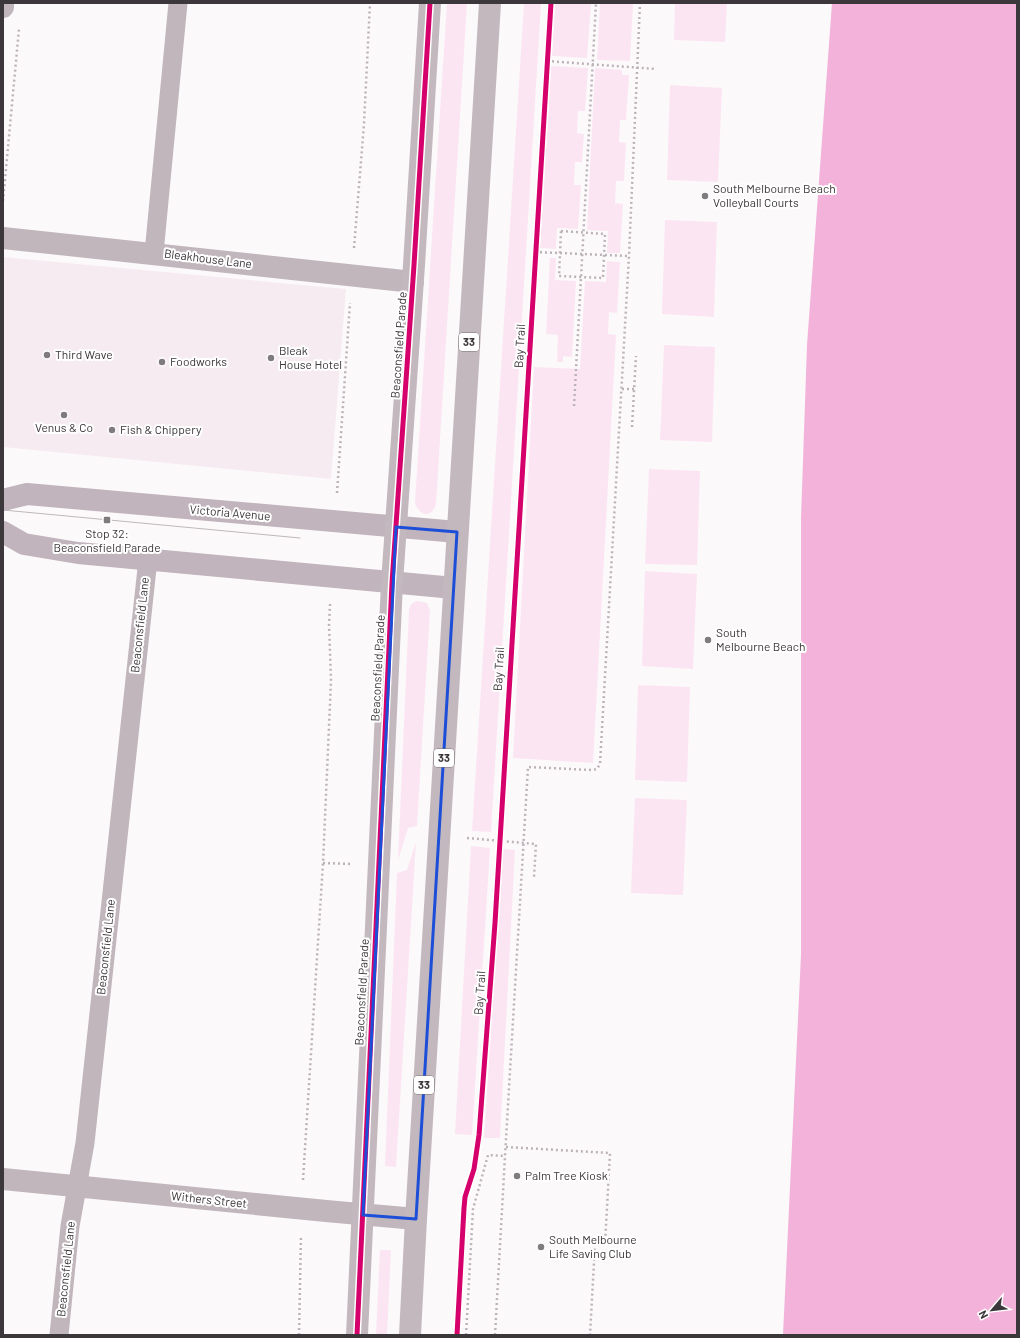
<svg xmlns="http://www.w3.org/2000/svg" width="1020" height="1338" viewBox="0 0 1020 1338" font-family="Barlow,sans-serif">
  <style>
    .built { fill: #f7ebf2 }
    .green { fill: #fbe5f2 }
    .water { fill: #f2b2da }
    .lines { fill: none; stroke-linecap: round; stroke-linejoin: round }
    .path { stroke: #bcb3b9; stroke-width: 2.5; stroke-dasharray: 2 3; stroke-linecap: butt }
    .lane { stroke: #c2b6bd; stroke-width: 19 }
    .street { stroke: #c2b6bd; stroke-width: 22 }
    .secondary { stroke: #c1b4bc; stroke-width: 22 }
    .primary { stroke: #c4b8bf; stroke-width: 22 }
    .tram { stroke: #beb7bb; stroke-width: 1 }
    .cycleway-casing { stroke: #fff; stroke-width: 8 }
    .cycleway { stroke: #d6006c; stroke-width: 5 }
    .marked { fill: none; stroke: #1d4ed8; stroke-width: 3; stroke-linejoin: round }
    .poi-dot { fill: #7f7b7e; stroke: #fff; stroke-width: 1.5 }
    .labels { text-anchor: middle; stroke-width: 4; stroke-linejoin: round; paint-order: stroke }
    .shield { fill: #fff; stroke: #767375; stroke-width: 1 }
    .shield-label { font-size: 11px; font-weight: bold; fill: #3c373a }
    .poi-label { font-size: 12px; fill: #3c373a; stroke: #fff; text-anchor: start }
    .street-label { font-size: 12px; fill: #3c373a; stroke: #fff }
  </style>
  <rect width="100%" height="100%" fill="#fcf9fb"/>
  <path class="built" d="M 3,257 L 346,289 L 331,479 L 3,447 Z"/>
  <g class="green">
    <path d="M 447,3 L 467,3 L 436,504 C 432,519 418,516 415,502 Z"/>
    <path d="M 524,3 L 541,3 L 491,832 L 472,831 Z"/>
    <path d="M 555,3 L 591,3 L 587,58 L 552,56 Z"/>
    <path d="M 600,3 L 633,3 L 630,61 L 597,60 Z"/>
    <path d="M 675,3 L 727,3 L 725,42 L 674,40 Z"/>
    <path d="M 551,66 L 588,68 L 585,111 L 578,111 L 577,133 L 584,134 L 582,162 L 575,162 L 574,185 L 581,185 L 578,229 L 557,228 L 556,249 L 540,248 Z"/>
    <path d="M 595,68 L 622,70 L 622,75 L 629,75 L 626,120 L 620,120 L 619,142 L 626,143 L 624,181 L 616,181 L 615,203 L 623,204 L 620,253 L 607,253 L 608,231 L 587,230 Z"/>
    <path d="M 670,85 L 722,88 L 718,182 L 667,180 Z"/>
    <path d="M 665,220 L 717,222 L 714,317 L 662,314 Z"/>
    <path d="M 550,258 L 556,258 L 555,280 L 576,281 L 572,357 L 563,356 L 563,362 L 557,362 L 558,335 L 546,334 Z"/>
    <path d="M 607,261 L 620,262 L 617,313 L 609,312 L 608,334 L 616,335 L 593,763 L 513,758 L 534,367 L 580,369 L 585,281 L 606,282 Z"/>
    <path d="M 664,345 L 715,347 L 712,442 L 660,440 Z"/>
    <path d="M 649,469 L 700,471 L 697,565 L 645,564 Z"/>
    <path d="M 645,571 L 697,574 L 693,669 L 642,666 Z"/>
    <path d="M 417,601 L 427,603 L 430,611 L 417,826 L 408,828 L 398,860 L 409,610 C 410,605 412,602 417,601 Z"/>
    <path d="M 638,685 L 690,687 L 687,782 L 635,780 Z"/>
    <path d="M 635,798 L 687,800 L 683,895 L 631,893 Z"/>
    <path d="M 416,842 L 396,1167 L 385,1166 L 397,873 L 407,870 Z"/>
    <path d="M 471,846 L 490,848 L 472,1135 L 455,1134 Z"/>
    <path d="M 503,849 L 515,850 L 500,1138 L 484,1138 Z"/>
    <path d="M 380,1250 L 391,1250 L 387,1335 L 376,1335 Z"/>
  </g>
  <path class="water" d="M 832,3 L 1017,3 L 1017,1335 L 783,1335 L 801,955 L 801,518 L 807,345 Z"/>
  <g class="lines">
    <g class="path">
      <path d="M 547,61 L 656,69"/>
      <path d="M 3,201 L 19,29"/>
      <path d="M 561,231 L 605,234 L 603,278 L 559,276 Z"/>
      <path d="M 354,248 L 364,124 L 370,3"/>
      <path d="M 535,252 L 629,256"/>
      <path d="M 622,389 L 634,389"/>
      <path d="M 574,406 L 596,3"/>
      <path d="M 632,427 L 636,356"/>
      <path d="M 337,493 L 350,303"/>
      <path d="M 467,838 L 536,844 L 534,877"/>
      <path d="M 323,863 L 352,864"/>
      <path d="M 506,1147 L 610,1153 L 605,1244 L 595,1244 L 590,1335"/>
      <path d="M 303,1180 L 323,863 L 331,681 L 329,624 L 330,604"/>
      <path d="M 299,1335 L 301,1235"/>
      <path d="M 466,1335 L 473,1209 L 488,1155 L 505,1156 L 528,767 L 592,770 L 597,769 L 600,764 L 629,256 L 640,3"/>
      <path d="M 495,1335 L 505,1156"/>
    </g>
    <g class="lane">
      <path d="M 154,253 L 178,3"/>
      <path d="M 59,1335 L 70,1226 L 85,1143 L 148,559"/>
    </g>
    <g class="street">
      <path d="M 3,7 L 3,3"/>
      <path d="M 3,238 L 413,282"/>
      <path d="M 3,1179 L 326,1211 L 416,1219"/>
    </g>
    <g class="secondary">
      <path d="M 3,500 L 27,494 L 457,532"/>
      <path d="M 3,532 L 24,544 L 78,553 L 454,588"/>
    </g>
    <g class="primary">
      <path d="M 357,1335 L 392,583 L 414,265 L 430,3"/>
      <path d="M 410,1335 L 416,1219 L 490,3"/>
    </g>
    <path class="tram" d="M 3,510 L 300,538"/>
    <defs>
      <g id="cycleway">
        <path d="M 357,1335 L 392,583 L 414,265 L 430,3"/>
        <path d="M 457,1335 L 464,1208 L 465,1197 L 474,1169 L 479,1135 L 495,923 L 551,3"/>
      </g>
    </defs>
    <use href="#cycleway" class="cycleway-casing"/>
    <use href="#cycleway" class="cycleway"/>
  </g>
  <path class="marked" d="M 396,527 L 457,532 L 416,1219 L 363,1215 Z"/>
  <g class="poi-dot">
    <circle cx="705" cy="196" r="4"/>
    <circle cx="47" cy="355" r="4"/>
    <circle cx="271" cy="358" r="4"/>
    <circle cx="162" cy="362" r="4"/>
    <circle cx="64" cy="415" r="4"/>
    <circle cx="112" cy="430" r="4"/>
    <rect x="103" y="516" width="8" height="8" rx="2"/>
    <circle cx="708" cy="640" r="4"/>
    <circle cx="517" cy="1176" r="4"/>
    <circle cx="541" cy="1247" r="4"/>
  </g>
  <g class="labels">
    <g class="shield">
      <rect x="459" y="333" width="20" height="18" rx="3"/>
      <rect x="434" y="749" width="20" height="18" rx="3"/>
      <rect x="414" y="1076" width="20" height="18" rx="3"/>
    </g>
    <g class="shield-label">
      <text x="469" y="346">33</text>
      <text x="444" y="762">33</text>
      <text x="424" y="1089">33</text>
    </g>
    <g class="poi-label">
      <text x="713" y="193">South Melbourne Beach<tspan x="713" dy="14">Volleyball Courts</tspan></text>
      <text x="279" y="355">Bleak<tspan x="279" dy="14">House Hotel</tspan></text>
      <text x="55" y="359">Third Wave</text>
      <text x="170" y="366">Foodworks</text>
      <text x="64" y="432" text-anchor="middle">Venus &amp; Co</text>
      <text x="120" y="434">Fish &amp; Chippery</text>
      <text x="107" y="538" text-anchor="middle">Stop 32:<tspan x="107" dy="14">Beaconsfield Parade</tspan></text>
      <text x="716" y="637">South<tspan x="716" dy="14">Melbourne Beach</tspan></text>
      <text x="525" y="1180">Palm Tree Kiosk</text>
      <text x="549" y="1244">South Melbourne<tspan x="549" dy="14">Life Saving Club</tspan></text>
    </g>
    <g class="street-label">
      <text transform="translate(208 259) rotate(7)" y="4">Bleakhouse Lane</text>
      <text transform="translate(399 345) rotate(-86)" y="4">Beaconsfield Parade</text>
      <text transform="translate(520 346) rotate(-87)" y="4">Bay Trail</text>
      <text transform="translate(230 513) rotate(5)" y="4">Victoria Avenue</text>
      <text transform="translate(140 625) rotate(-84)" y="4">Beaconsfield Lane</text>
      <text transform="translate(378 668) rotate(-87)" y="4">Beaconsfield Parade</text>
      <text transform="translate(499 669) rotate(-87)" y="4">Bay Trail</text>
      <text transform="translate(106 947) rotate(-84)" y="4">Beaconsfield Lane</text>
      <text transform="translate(362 992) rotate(-87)" y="4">Beaconsfield Parade</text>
      <text transform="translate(480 993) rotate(-86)" y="4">Bay Trail</text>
      <text transform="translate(209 1200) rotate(6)" y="4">Withers Street</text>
      <text transform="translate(66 1269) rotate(-84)" y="4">Beaconsfield Lane</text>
    </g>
  </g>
  <rect width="1020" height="1338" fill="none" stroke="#3c373a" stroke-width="8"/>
  <g transform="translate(992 1310) rotate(242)" stroke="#ffffff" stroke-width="3" paint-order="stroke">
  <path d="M0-3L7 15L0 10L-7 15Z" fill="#3c373a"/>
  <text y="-6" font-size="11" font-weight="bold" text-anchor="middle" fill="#3c373a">N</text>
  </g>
</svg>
